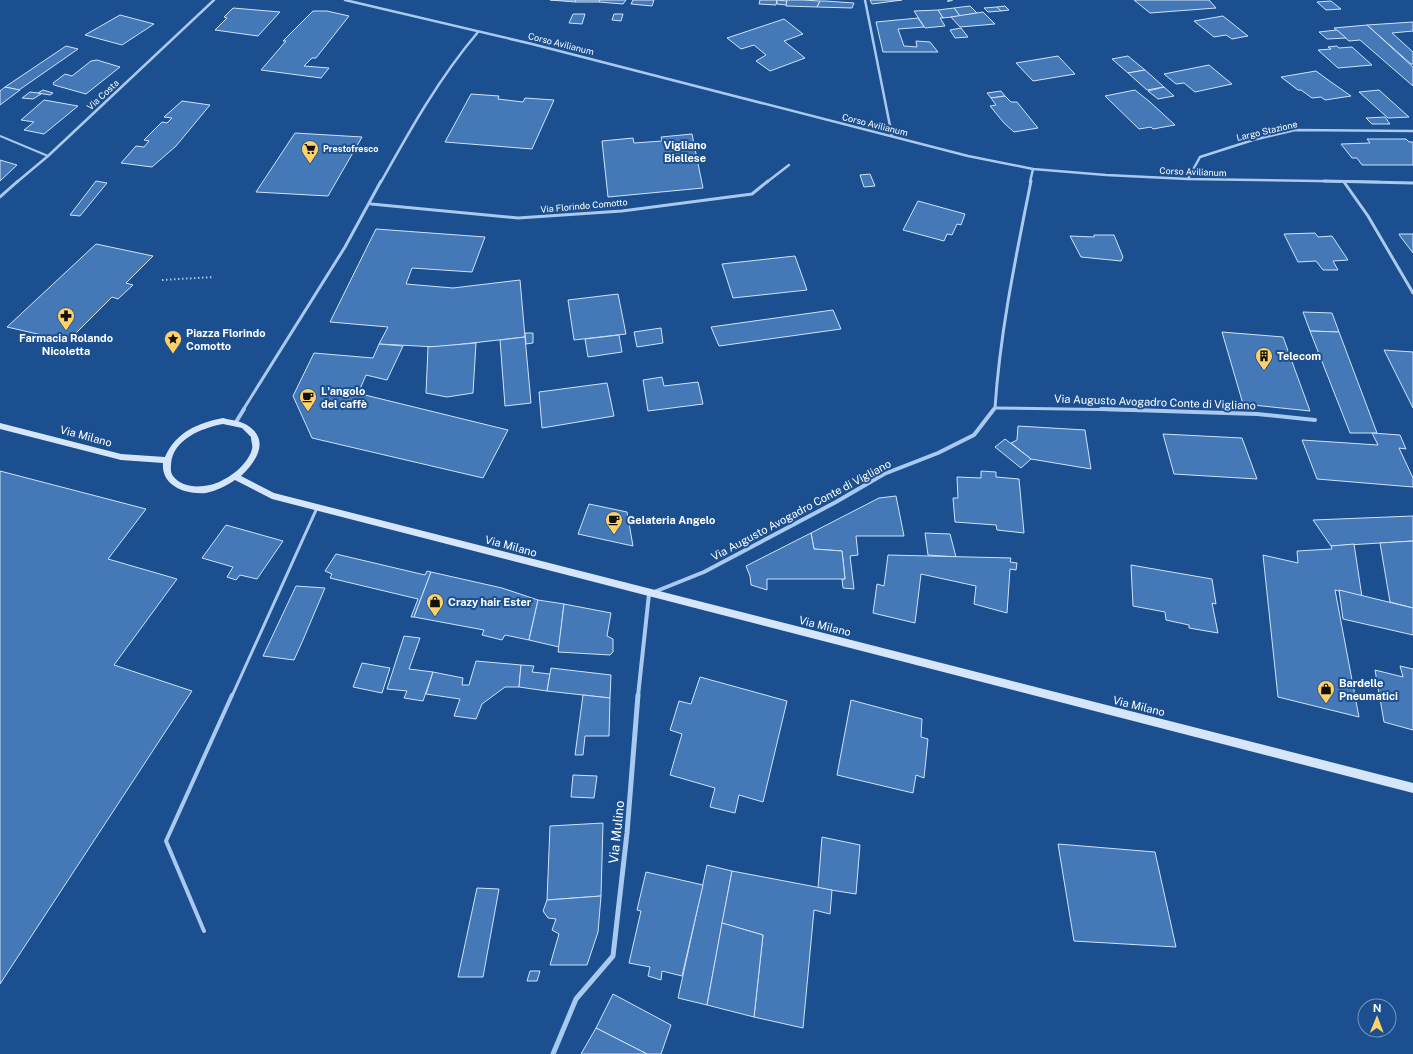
<svg xmlns="http://www.w3.org/2000/svg" width="1413" height="1054" viewBox="0 0 1413 1054" font-family="'Public Sans',sans-serif">
  <style>
    .building { fill: #4478b7; stroke: #cfe3fa }
    .lines { fill: none; stroke-linecap: round; stroke-linejoin: round }
    .path { stroke: #a9c9ee; stroke-width: 2; stroke-dasharray: 1.5 2.5; stroke-linecap: butt }
    .service-far2 { stroke: #a9c9ee; stroke-width: 2 }
    .service-far1 { stroke: #a9c9ee; stroke-width: 3 }
    .service { stroke: #a9c9ee; stroke-width: 4 }
    .minor-far3 { stroke: #a9c9ee; stroke-width: 2.5 }
    .minor-far2 { stroke: #a9c9ee; stroke-width: 3 }
    .minor-far1 { stroke: #a9c9ee; stroke-width: 4 }
    .minor { stroke: #a9c9ee; stroke-width: 5 }
    .secondary { fill: #d6e6fa; fill-rule: evenodd }
    .labels { text-anchor: middle; stroke-width: 4; stroke-linejoin: round; paint-order: stroke }
    .far-street-label { font-size: 9px; fill: #fff; stroke: #1b4f8f }
    .far-poi-label { font-size: 9px; font-weight: bold; fill: #fff; stroke: #1b4f8f; text-anchor: start }
    .far-quarter-label { font-size: 11px; font-weight: bold; fill: #fff; stroke: #1b4f8f }
    .poi-label { font-size: 11px; font-weight: bold; fill: #fff; stroke: #1b4f8f; text-anchor: start }
    .street-label { font-size: 11px; fill: #fff; stroke: #1b4f8f }
    .near-street-label { font-size: 13px; fill: #fff; stroke: #1b4f8f }
  </style>
  <rect width="100%" height="100%" fill="#1b4f8f"/>
  <g class="building">
    <path d="M 550,0 L 576,0 L 575,2 Z"/>
    <path d="M 576,0 L 600,0 L 599,2 L 575,2 Z"/>
    <path d="M 600,0 L 626,0 L 623,4 L 599,2 Z"/>
    <path d="M 633,0 L 654,0 L 652,6 L 631,4 Z"/>
    <path d="M 760,0 L 777,0 L 776,5 L 759,4 Z"/>
    <path d="M 777,0 L 787,1 L 786,5 L 777,4 Z"/>
    <path d="M 803,0 L 820,1 L 817,7 L 786,6 L 787,0 Z"/>
    <path d="M 870,0 L 902,0 L 872,4 Z"/>
    <path d="M 1134,0 L 1209,0 L 1216,8 L 1150,13 Z"/>
    <path d="M 820,1 L 825,1 L 854,3 L 852,8 L 817,7 Z"/>
    <path d="M 1331,1 L 1341,9 L 1326,10 L 1317,2 Z"/>
    <path d="M 970,6 L 977,13 L 960,16 L 954,8 Z"/>
    <path d="M 1005,6 L 1009,10 L 1001,11 L 997,7 Z"/>
    <path d="M 997,7 L 1001,11 L 988,12 L 984,8 Z"/>
    <path d="M 233,8 L 280,12 L 258,36 L 215,30 L 227,18 L 224,17 Z"/>
    <path d="M 954,8 L 960,16 L 943,18 L 938,10 Z"/>
    <path d="M 938,10 L 943,18 L 940,18 L 945,26 L 925,28 L 914,11 Z"/>
    <path d="M 313,11 L 327,11 L 349,16 L 316,58 L 312,58 L 304,66 L 329,68 L 321,78 L 261,70 L 286,41 L 283,41 Z"/>
    <path d="M 983,12 L 995,24 L 960,27 L 951,17 Z"/>
    <path d="M 573,14 L 585,14 L 582,24 L 569,23 Z"/>
    <path d="M 614,14 L 623,14 L 621,21 L 612,20 Z"/>
    <path d="M 120,15 L 154,24 L 122,45 L 85,35 Z"/>
    <path d="M 1223,16 L 1248,36 L 1232,39 L 1226,35 L 1214,37 L 1194,21 Z"/>
    <path d="M 918,18 L 924,27 L 898,29 L 904,46 L 917,47 L 916,41 L 930,42 L 938,52 L 883,52 L 876,22 Z"/>
    <path d="M 784,19 L 803,34 L 784,41 L 805,58 L 770,71 L 756,61 L 766,55 L 754,45 L 741,49 L 727,38 Z"/>
    <path d="M 1413,22 L 1413,31 L 1392,33 L 1413,52 L 1413,64 L 1411,64 L 1367,25 Z"/>
    <path d="M 1367,25 L 1413,67 L 1413,86 L 1360,40 L 1349,41 L 1334,28 Z"/>
    <path d="M 961,28 L 968,37 L 955,38 L 950,30 Z"/>
    <path d="M 1337,30 L 1346,38 L 1327,39 L 1319,32 Z"/>
    <path d="M 66,46 L 78,49 L 19,90 L 5,87 Z"/>
    <path d="M 1337,46 L 1339,48 L 1352,47 L 1372,65 L 1338,68 L 1318,50 L 1331,49 L 1328,47 Z"/>
    <path d="M 1058,56 L 1075,74 L 1033,81 L 1016,63 Z"/>
    <path d="M 1128,56 L 1145,70 L 1128,73 L 1112,59 Z"/>
    <path d="M 97,60 L 120,67 L 86,94 L 54,85 L 53,83 L 65,74 L 72,76 L 91,61 Z"/>
    <path d="M 1209,65 L 1232,84 L 1195,92 L 1184,83 L 1176,84 L 1164,74 Z"/>
    <path d="M 1145,70 L 1154,78 L 1164,87 L 1147,90 L 1128,73 Z"/>
    <path d="M 1316,71 L 1331,82 L 1351,96 L 1325,100 L 1321,97 L 1312,98 L 1301,90 L 1298,90 L 1281,77 Z"/>
    <path d="M 5,87 L 20,90 L 0,105 L 0,91 Z"/>
    <path d="M 1164,87 L 1174,96 L 1158,99 L 1148,91 Z"/>
    <path d="M 43,90 L 53,93 L 50,95 L 38,93 Z"/>
    <path d="M 1135,90 L 1150,102 L 1175,125 L 1153,129 L 1151,127 L 1139,129 L 1105,96 Z"/>
    <path d="M 1379,90 L 1409,117 L 1388,118 L 1359,92 Z"/>
    <path d="M 1001,91 L 1005,96 L 991,98 L 987,93 Z"/>
    <path d="M 30,92 L 38,93 L 41,94 L 33,99 L 22,98 Z"/>
    <path d="M 471,94 L 499,96 L 498,99 L 523,102 L 525,98 L 554,100 L 532,149 L 445,142 Z"/>
    <path d="M 1005,96 L 1011,102 L 1017,102 L 1038,128 L 1014,132 L 1004,123 L 990,106 L 996,105 L 991,98 Z"/>
    <path d="M 44,100 L 78,106 L 44,134 L 24,130 L 34,122 L 21,120 Z"/>
    <path d="M 182,101 L 210,105 L 176,146 L 152,167 L 121,163 L 136,146 L 144,147 L 149,141 L 144,140 L 162,122 L 167,123 L 172,118 L 164,117 Z"/>
    <path d="M 1385,117 L 1390,124 L 1372,124 L 1366,118 Z"/>
    <path d="M 295,133 L 362,137 L 328,196 L 256,192 Z"/>
    <path d="M 692,134 L 703,188 L 608,197 L 602,141 L 633,138 L 634,143 L 662,141 L 661,137 Z"/>
    <path d="M 1367,139 L 1406,139 L 1409,142 L 1413,142 L 1413,165 L 1362,165 L 1357,158 L 1352,158 L 1341,144 L 1370,143 Z"/>
    <path d="M 0,160 L 17,165 L 0,181 Z"/>
    <path d="M 870,174 L 875,186 L 864,187 L 860,175 Z"/>
    <path d="M 96,181 L 107,183 L 80,216 L 70,215 Z"/>
    <path d="M 918,201 L 965,214 L 961,225 L 957,224 L 952,235 L 947,234 L 944,241 L 903,230 Z"/>
    <path d="M 376,229 L 485,237 L 472,272 L 412,268 L 406,284 L 453,288 L 520,280 L 525,337 L 437,347 L 379,344 L 388,327 L 330,322 Z"/>
    <path d="M 1315,233 L 1318,237 L 1332,236 L 1348,260 L 1333,261 L 1338,270 L 1323,270 L 1316,261 L 1298,262 L 1284,234 Z"/>
    <path d="M 1399,234 L 1413,234 L 1413,253 L 1400,236 Z"/>
    <path d="M 1094,235 L 1114,235 L 1123,257 L 1121,261 L 1081,257 L 1070,236 L 1094,237 Z"/>
    <path d="M 96,244 L 153,256 L 126,283 L 133,285 L 118,299 L 112,297 L 68,341 L 7,327 Z"/>
    <path d="M 795,256 L 807,290 L 733,298 L 722,264 Z"/>
    <path d="M 618,294 L 626,334 L 574,340 L 568,300 Z"/>
    <path d="M 833,310 L 841,329 L 719,346 L 711,327 Z"/>
    <path d="M 1303,312 L 1332,313 L 1339,332 L 1310,331 Z"/>
    <path d="M 661,328 L 663,343 L 637,347 L 634,332 Z"/>
    <path d="M 1310,331 L 1339,332 L 1377,433 L 1350,433 Z"/>
    <path d="M 1222,332 L 1283,337 L 1310,411 L 1243,404 Z"/>
    <path d="M 525,333 L 533,333 L 533,343 L 526,344 Z"/>
    <path d="M 619,335 L 622,352 L 588,357 L 585,339 Z"/>
    <path d="M 525,337 L 531,403 L 505,406 L 500,340 Z"/>
    <path d="M 476,343 L 473,393 L 447,397 L 426,393 L 428,347 Z"/>
    <path d="M 379,344 L 403,346 L 387,380 L 366,375 L 360,389 L 365,395 L 508,430 L 483,478 L 312,438 L 293,396 L 314,353 L 373,358 Z"/>
    <path d="M 1384,350 L 1413,352 L 1413,408 Z"/>
    <path d="M 662,377 L 664,386 L 698,382 L 703,404 L 648,411 L 643,380 Z"/>
    <path d="M 607,383 L 614,416 L 542,428 L 539,392 Z"/>
    <path d="M 1018,426 L 1085,430 L 1091,469 L 1031,459 L 1011,443 L 1017,440 Z"/>
    <path d="M 1372,433 L 1400,435 L 1406,449 L 1399,448 L 1413,478 L 1413,487 L 1317,479 L 1302,440 L 1378,445 Z"/>
    <path d="M 1163,434 L 1242,438 L 1257,479 L 1174,474 Z"/>
    <path d="M 1005,439 L 1031,459 L 1021,468 L 995,447 Z"/>
    <path d="M 0,471 L 146,509 L 108,559 L 177,579 L 114,665 L 192,691 L 0,984 Z"/>
    <path d="M 981,471 L 996,472 L 996,477 L 1019,479 L 1024,533 L 997,530 L 996,525 L 955,522 L 953,498 L 958,498 L 957,477 L 981,478 Z"/>
    <path d="M 896,496 L 904,536 L 856,536 L 858,555 L 850,556 L 854,589 L 843,588 L 842,579 L 845,579 L 842,551 L 814,549 L 811,533 L 879,498 Z"/>
    <path d="M 589,504 L 627,512 L 633,546 L 578,534 Z"/>
    <path d="M 1413,516 L 1413,541 L 1331,546 L 1313,520 Z"/>
    <path d="M 226,525 L 283,541 L 257,579 L 240,575 L 236,580 L 227,577 L 233,567 L 202,558 Z"/>
    <path d="M 811,533 L 814,549 L 842,551 L 845,579 L 767,579 L 767,590 L 751,585 L 750,576 L 746,566 Z"/>
    <path d="M 925,533 L 950,534 L 956,557 L 928,555 Z"/>
    <path d="M 1413,541 L 1413,608 L 1390,602 L 1380,543 Z"/>
    <path d="M 1354,544 L 1362,597 L 1335,590 L 1359,717 L 1278,697 L 1263,555 L 1298,563 L 1297,551 L 1332,549 L 1331,546 Z"/>
    <path d="M 336,554 L 425,575 L 427,571 L 431,572 L 414,617 L 411,617 L 418,599 L 330,578 L 332,574 L 325,571 Z"/>
    <path d="M 888,555 L 1011,558 L 1010,562 L 1017,563 L 1016,570 L 1010,569 L 1007,613 L 974,604 L 976,586 L 921,574 L 915,623 L 873,613 L 877,584 L 884,586 Z"/>
    <path d="M 1131,565 L 1212,579 L 1216,604 L 1212,603 L 1218,633 L 1189,628 L 1189,625 L 1166,620 L 1165,612 L 1133,606 Z"/>
    <path d="M 431,572 L 502,588 L 538,600 L 529,640 L 505,635 L 502,640 L 482,635 L 484,630 L 414,617 Z"/>
    <path d="M 296,586 L 325,588 L 303,640 L 294,660 L 263,656 Z"/>
    <path d="M 1339,590 L 1413,608 L 1413,635 L 1343,619 Z"/>
    <path d="M 538,600 L 564,604 L 559,647 L 529,640 Z"/>
    <path d="M 564,604 L 611,613 L 607,636 L 613,639 L 613,652 L 610,655 L 558,652 Z"/>
    <path d="M 404,636 L 420,638 L 409,669 L 433,672 L 423,701 L 404,698 L 407,691 L 387,689 Z"/>
    <path d="M 476,661 L 521,665 L 519,687 L 505,687 L 482,704 L 476,719 L 454,716 L 460,699 L 426,694 L 433,672 L 463,678 L 462,685 L 469,685 Z"/>
    <path d="M 362,663 L 390,668 L 382,693 L 353,687 Z"/>
    <path d="M 521,665 L 534,666 L 532,672 L 550,674 L 547,691 L 519,687 Z"/>
    <path d="M 1400,666 L 1413,669 L 1413,730 L 1384,722 L 1375,670 L 1403,677 Z"/>
    <path d="M 551,668 L 611,675 L 610,698 L 547,691 Z"/>
    <path d="M 700,677 L 787,701 L 763,802 L 739,795 L 735,813 L 710,807 L 715,788 L 670,775 L 682,734 L 670,730 L 672,724 L 679,701 L 691,704 Z"/>
    <path d="M 583,695 L 610,698 L 609,736 L 585,736 L 583,755 L 575,755 Z"/>
    <path d="M 851,700 L 922,719 L 921,737 L 928,739 L 924,778 L 916,775 L 913,793 L 837,775 Z"/>
    <path d="M 573,775 L 597,776 L 594,798 L 571,797 Z"/>
    <path d="M 603,823 L 601,896 L 547,900 L 550,826 Z"/>
    <path d="M 822,837 L 860,845 L 856,894 L 818,888 Z"/>
    <path d="M 1058,844 L 1155,852 L 1176,947 L 1074,941 Z"/>
    <path d="M 707,865 L 732,871 L 707,1005 L 678,998 Z"/>
    <path d="M 732,871 L 832,890 L 830,914 L 814,910 L 803,1028 L 754,1017 L 763,935 L 722,923 Z"/>
    <path d="M 646,872 L 703,885 L 682,976 L 662,971 L 661,980 L 648,976 L 650,967 L 629,963 L 641,911 L 637,910 Z"/>
    <path d="M 477,888 L 499,889 L 483,977 L 458,977 Z"/>
    <path d="M 601,896 L 598,932 L 587,965 L 550,965 L 559,934 L 552,930 L 556,919 L 548,918 L 543,911 L 547,900 Z"/>
    <path d="M 722,923 L 763,935 L 754,1017 L 707,1005 Z"/>
    <path d="M 530,971 L 540,971 L 537,981 L 527,981 Z"/>
    <path d="M 613,994 L 671,1025 L 661,1054 L 647,1054 L 596,1028 Z"/>
    <path d="M 596,1028 L 647,1054 L 581,1054 Z"/>
  </g>
  <g class="lines">
    <path class="path" d="M 162,280 L 214,277"/>
    <g class="service-far2">
      <path d="M 948,1 L 952,0"/>
      <path d="M 0,136 L 48,156"/>
    </g>
    <path class="service-far1" d="M 232,696 L 317,508"/>
    <path class="service" d="M 204,931 L 166,841 L 232,695"/>
    <g class="minor-far3">
      <path d="M 345,0 L 532,44 L 968,156 L 1033,169 L 1106,175 L 1188,179 L 1380,182"/>
      <path d="M 865,0 L 892,136"/>
      <path d="M 1188,179 L 1200,157 L 1253,140 L 1295,130 L 1413,131"/>
      <path d="M 17,182 L 48,156 L 214,0"/>
      <path d="M 381,182 C 410,130 439,78 478,32"/>
      <path d="M 767,182 L 789,165"/>
      <path d="M 1030,182 L 1033,169"/>
    </g>
    <g class="minor-far2">
      <path d="M 1324,181 L 1413,183"/>
      <path d="M 1344,182 L 1368,216 L 1413,293"/>
      <path d="M 0,197 L 18,181"/>
      <path d="M 371,204 L 518,218 L 622,211 L 752,194 L 768,181"/>
      <path d="M 995,408 L 1135,410"/>
      <path d="M 243,410 L 345,247 L 381,181"/>
      <path d="M 993,410 L 995,408 C 1000,332 1016,256 1031,181"/>
    </g>
    <g class="minor-far1">
      <path d="M 1101,409 L 1257,414 L 1315,420"/>
      <path d="M 236,422 L 244,409"/>
      <path d="M 638,696 L 649,594 L 704,572 L 836,502 L 884,474 L 938,453 L 974,435 L 994,409"/>
    </g>
    <path class="minor" d="M 553,1054 L 576,999 L 613,956 L 627,833 L 638,695"/>
    <path class="secondary" d="M 223,418 C 230,420 241,421 247,425 C 271,440 256,462 241,476 L 274,493 L 1413,783 L 1413,793 L 272,499 L 235,480 C 226,486 216,491 206,493 C 186,495 161,486 163,463 L 121,460 L 0,429 L 0,423 L 121,454 L 165,457 C 176,432 198,423 223,418 ZM 223,424 L 242,428 L 251,437 C 251,441 253,445 252,449 C 250,458 241,468 234,473 C 230,476 225,479 221,481 C 207,488 183,490 173,476 C 170,472 171,468 171,464 C 173,439 202,428 223,424 Z"/>
  </g>
  <defs>
    <symbol id="supermarket-pin" viewBox="-11 -11 22 30"><path d="M0 17L-7.5 6A9.5 9.5 0 1 1 7.5 6Z" fill="#ffd166" stroke="#1b4f8f"/><path d="M-6-5.5h2.5l.6 2H6L4.5 2H-2.5L-4.4-4H-6ZM-1.5 3.2a1.3 1.3 0 1 0 .1 0ZM3 3.2a1.3 1.3 0 1 0 .1 0Z" fill="#111"/></symbol>
    <symbol id="pharmacy-pin" viewBox="-11 -11 22 30"><path d="M0 17L-7.5 6A9.5 9.5 0 1 1 7.5 6Z" fill="#ffd166" stroke="#1b4f8f"/><path d="M-2-6h4v4h4v4h-4v4h-4v-4h-4v-4h4Z" fill="#111"/></symbol>
    <symbol id="sight-pin" viewBox="-11 -11 22 30"><path d="M0 17L-7.5 6A9.5 9.5 0 1 1 7.5 6Z" fill="#ffd166" stroke="#1b4f8f"/><path d="M0-6L1.8-2.2L6-1.7L2.9 1.2L3.7 5.4L0 3.3L-3.7 5.4L-2.9 1.2L-6-1.7L-1.8-2.2Z" fill="#111"/></symbol>
    <symbol id="building-pin" viewBox="-11 -11 22 30"><path d="M0 17L-7.5 6A9.5 9.5 0 1 1 7.5 6Z" fill="#ffd166" stroke="#1b4f8f"/><path d="M-4-6H4V6H1V3H-1V6H-4ZM-2.5-4.3h1.7v1.8h-1.7ZM.8-4.3h1.7v1.8H.8ZM-2.5-1h1.7V.8h-1.7ZM.8-1h1.7V.8H.8Z" fill="#111"/></symbol>
    <symbol id="cafe-pin" viewBox="-11 -11 22 30"><path d="M0 17L-7.5 6A9.5 9.5 0 1 1 7.5 6Z" fill="#ffd166" stroke="#1b4f8f"/><path d="M-5.5-4.5H6V0H3Q3 3.5 0 3.5H-2.5Q-5.5 3.5-5.5 0ZM3-3.2v2h1.7v-2ZM-6 4.5H4V6H-6Z" fill="#111"/></symbol>
    <symbol id="shop-pin" viewBox="-11 -11 22 30"><path d="M0 17L-7.5 6A9.5 9.5 0 1 1 7.5 6Z" fill="#ffd166" stroke="#1b4f8f"/><path d="M-5-2.5h2.3a2.7 3.5 0 0 1 5.4 0H5L5.5 6h-11ZM-1.5-2.5h3a1.5 2.3 0 0 0-3 0Z" fill="#111"/></symbol>
  </defs>
  <g fill-rule="evenodd">
    <use href="#supermarket-pin" x="300" y="139" width="20" height="27"/>
    <use href="#pharmacy-pin" x="56" y="306" width="20" height="27"/>
    <use href="#sight-pin" x="163" y="329" width="20" height="27"/>
    <use href="#building-pin" x="1254" y="346" width="20" height="27"/>
    <use href="#cafe-pin" x="298" y="387" width="20" height="27"/>
    <use href="#cafe-pin" x="604" y="510" width="20" height="27"/>
    <use href="#shop-pin" x="425" y="592" width="20" height="27"/>
    <use href="#shop-pin" x="1316" y="679" width="20" height="27"/>
  </g>
  <g class="labels">
    <g class="far-street-label">
      <text transform="translate(561 44) rotate(14)" y="3">Corso Avilianum</text>
      <text transform="translate(103 95) rotate(-43)" y="3">Via Costa</text>
      <text transform="translate(875 125) rotate(14)" y="3">Corso Avilianum</text>
      <text transform="translate(1267 131) rotate(-13)" y="3">Largo Stazione</text>
      <text transform="translate(1193 172) rotate(2)" y="3">Corso Avilianum</text>
      <text transform="translate(584 206) rotate(-5)" y="3">Via Florindo Comotto</text>
    </g>
    <g class="far-poi-label">
      <text x="323" y="152">Prestofresco</text>
    </g>
    <g class="far-quarter-label">
      <text x="685" y="149">Vigliano<tspan x="685" dy="13">Biellese</tspan></text>
    </g>
    <g class="poi-label">
      <text x="186" y="337">Piazza Florindo<tspan x="186" dy="13">Comotto</tspan></text>
      <text x="66" y="342" text-anchor="middle">Farmacia Rolando<tspan x="66" dy="13">Nicoletta</tspan></text>
      <text x="1277" y="360">Telecom</text>
      <text x="321" y="395">L'angolo<tspan x="321" dy="13">del caffè</tspan></text>
      <text x="627" y="524">Gelateria Angelo</text>
      <text x="448" y="606">Crazy hair Ester</text>
      <text x="1339" y="687">Bardelle<tspan x="1339" dy="13">Pneumatici</tspan></text>
    </g>
    <g class="street-label">
      <text transform="translate(1155 402) rotate(2)" y="4">Via Augusto Avogadro Conte di Vigliano</text>
      <text transform="translate(86 436) rotate(15)" y="4">Via Milano</text>
      <text transform="translate(801 510) rotate(-28)" y="4">Via Augusto Avogadro Conte di Vigliano</text>
      <text transform="translate(511 546) rotate(15)" y="4">Via Milano</text>
      <text transform="translate(825 626) rotate(14)" y="4">Via Milano</text>
      <text transform="translate(1139 706) rotate(14)" y="4">Via Milano</text>
    </g>
    <g class="near-street-label">
      <text transform="translate(616 832) rotate(-84)" y="5">Via Mulino</text>
    </g>
  </g>
  <g transform="translate(1377 1018) rotate(1)"><circle r="19" fill="#1b4f8f" stroke="#7695bc"/>
  <path d="M0-3L7 15L0 10L-7 15Z" fill="#ffd166"/>
  <text y="-6" font-size="11" font-weight="bold" text-anchor="middle" fill="#ffffff">N</text>
  </g>
</svg>
